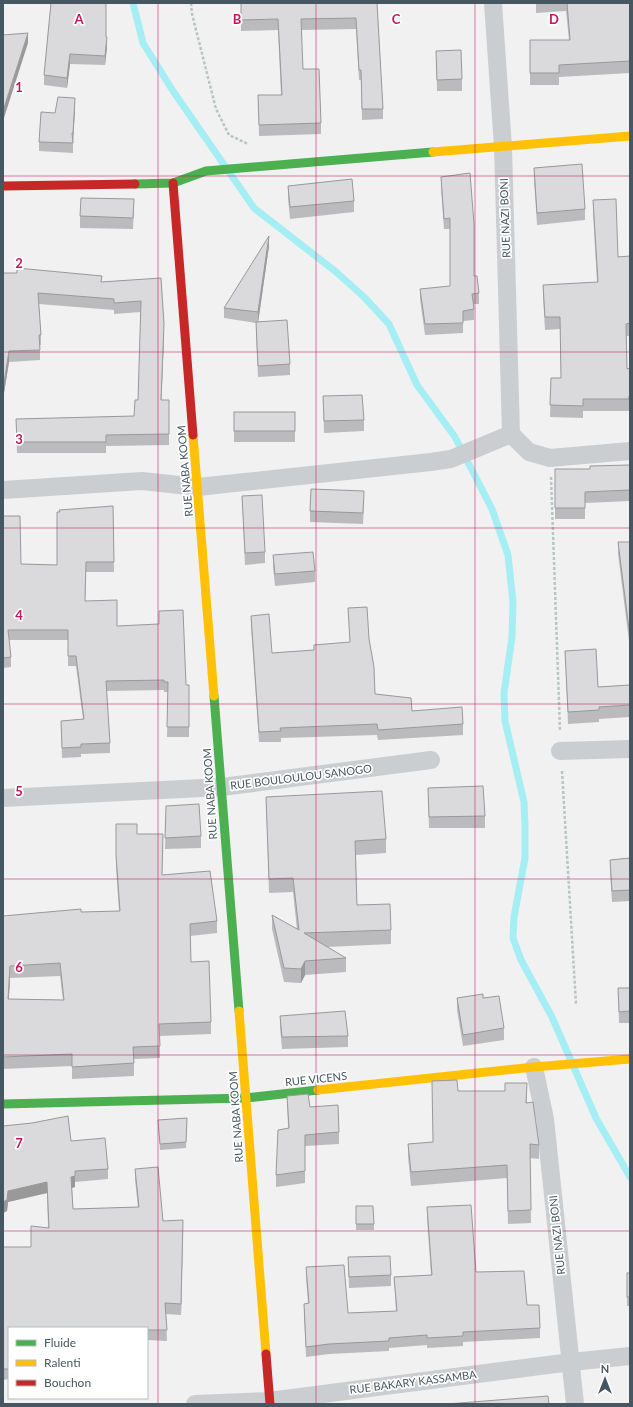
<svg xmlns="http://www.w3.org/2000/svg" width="633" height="1407" viewBox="0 0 633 1407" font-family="Lato,sans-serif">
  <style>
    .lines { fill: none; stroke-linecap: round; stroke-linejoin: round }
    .stream { stroke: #a4eef4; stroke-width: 7 }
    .path { stroke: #b7c6c0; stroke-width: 2.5; stroke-dasharray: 3 2; stroke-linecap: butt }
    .street { stroke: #cbced1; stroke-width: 18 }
    .fast { stroke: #4caf50; stroke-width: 9 }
    .slow { stroke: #ffc107; stroke-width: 9 }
    .jam { stroke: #c62828; stroke-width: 9 }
    .wall { fill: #bbbbbd; fill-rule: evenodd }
    .shaded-wall { fill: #99999a }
    .building { fill: #dadadc; stroke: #99999a; fill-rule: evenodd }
    .grid { fill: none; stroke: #c2185b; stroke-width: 1; stroke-opacity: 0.55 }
    .labels { text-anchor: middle; stroke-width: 3.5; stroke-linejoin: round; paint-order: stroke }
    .street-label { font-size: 11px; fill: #465761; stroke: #fff }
    .grid-label { font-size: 13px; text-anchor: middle; font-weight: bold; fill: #c2185b; stroke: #fff; stroke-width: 3.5; stroke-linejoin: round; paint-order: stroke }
  </style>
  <rect width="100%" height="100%" fill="#f2f1f1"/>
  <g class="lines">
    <path class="stream" d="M 133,3 L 143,43 L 173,91 L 254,208 L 335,271 L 364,297 L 389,324 L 417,385 L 455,437 L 492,509 L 508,555 L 513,602 L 512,637 L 504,693 L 505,721 L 524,802 L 525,825 L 525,858 L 514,917 L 513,938 L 521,960 L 552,1017 L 596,1118 L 630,1177"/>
    <g class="path">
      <path d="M 191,3 L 192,14 L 216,109 L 229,135 L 248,144"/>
      <path d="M 551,477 L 560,730"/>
      <path d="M 562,771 L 576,1004"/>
    </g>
    <g class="street">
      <path d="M 493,3 L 503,147 L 511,434"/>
      <path d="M 511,434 L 529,452 L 550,458 L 630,451"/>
      <path d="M 3,490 L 142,481 L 198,487 L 431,462 L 451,459 L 511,434"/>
      <path d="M 560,751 L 630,749"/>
      <path d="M 3,798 L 222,787 L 431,760"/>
      <path d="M 534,1067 L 545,1119 L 575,1404"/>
      <path d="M 195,1404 L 269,1401 L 571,1362 L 630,1356"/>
    </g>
    <g class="fast">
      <path d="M 135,184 L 173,183 L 206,171 L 433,152"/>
      <path d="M 214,696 L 239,1011"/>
      <path d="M 3,1104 L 246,1098 L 318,1090"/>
    </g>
    <g class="slow">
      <path d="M 433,152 L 630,136"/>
      <path d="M 193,435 L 214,696"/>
      <path d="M 239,1011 L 266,1354"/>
      <path d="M 318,1090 L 534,1067 L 630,1059"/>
    </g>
    <g class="jam">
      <path d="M 173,183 L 193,435"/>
      <path d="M 3,186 L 135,184"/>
      <path d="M 266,1354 L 270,1404"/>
    </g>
  </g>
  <g class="wall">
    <path d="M 51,3 L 106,37 L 107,47 L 105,65 L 70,64 L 67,88 L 44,85 L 44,75 Z"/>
    <path d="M 241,3 L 377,3 L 383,109 L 383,119 L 362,120 L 361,80 L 359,80 L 356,29 L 301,30 L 303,69 L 321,123 L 321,134 L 259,136 L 258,95 L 281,95 L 278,30 L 241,31 Z"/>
    <path d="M 536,3 L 630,3 L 630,73 L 559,77 L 559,85 L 530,85 L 530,40 L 569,40 L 566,11 L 536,13 Z"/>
    <path d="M 436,51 L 462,79 L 462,91 L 437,91 Z"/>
    <path d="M 75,108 L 73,143 L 73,153 L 39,151 L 39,142 L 55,113 Z"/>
    <path d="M 534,168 L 585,209 L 585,220 L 537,225 L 534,180 Z"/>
    <path d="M 441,177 L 479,293 L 479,304 L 473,304 L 474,309 L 474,320 L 463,321 L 463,333 L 425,335 L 420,299 L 420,289 L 450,286 L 450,229 L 444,229 L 441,188 Z"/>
    <path d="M 288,186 L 354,201 L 354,212 L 290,219 L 288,198 Z"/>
    <path d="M 593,200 L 618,257 L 630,256 L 630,336 L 626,336 L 627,369 L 630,368 L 630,409 L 629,409 L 629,411 L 583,411 L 583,418 L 550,417 L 551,378 L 561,378 L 560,329 L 545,330 L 543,297 L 543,285 L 597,282 L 593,212 Z"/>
    <path d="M 134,211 L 133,229 L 80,228 L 80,216 Z"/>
    <path d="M 269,246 L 258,322 L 290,364 L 290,375 L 258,377 L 256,333 L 256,323 L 224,318 L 224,308 Z"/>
    <path d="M 3,273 L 102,282 L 161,278 L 164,335 L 161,400 L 169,400 L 169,445 L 106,446 L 106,453 L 17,453 L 16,419 L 134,416 L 138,400 L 141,312 L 114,314 L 114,310 L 39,304 L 41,335 L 41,345 L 40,345 L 40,360 L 9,362 L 4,393 L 3,393 Z"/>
    <path d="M 323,396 L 364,420 L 364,431 L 324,433 Z"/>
    <rect x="234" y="412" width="61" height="30"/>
    <path d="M 630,465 L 630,501 L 585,503 L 585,519 L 555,519 L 555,469 L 590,469 Z"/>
    <path d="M 242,496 L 265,552 L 265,563 L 245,565 Z"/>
    <path d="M 364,503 L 363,524 L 310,522 L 310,511 Z"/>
    <path d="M 113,506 L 114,572 L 86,572 L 85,601 L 117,626 L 186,685 L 189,685 L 189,737 L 167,737 L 168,692 L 164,692 L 164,690 L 106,691 L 110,743 L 110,753 L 81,754 L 81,757 L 62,758 L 61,721 L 83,719 L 76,666 L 68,666 L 68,640 L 9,640 L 11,657 L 11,667 L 3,668 L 3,516 L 21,564 L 57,565 Z"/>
    <path d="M 618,542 L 630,542 L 630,649 L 618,554 Z"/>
    <path d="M 273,555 L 315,571 L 315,582 L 275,586 L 273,567 Z"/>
    <path d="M 348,608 L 369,639 L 375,694 L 412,711 L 463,724 L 463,735 L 378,740 L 377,735 L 281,738 L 281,742 L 259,742 L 251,626 L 251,616 L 272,653 L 314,650 L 350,642 Z"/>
    <path d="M 565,651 L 598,687 L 630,685 L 630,717 L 599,719 L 599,722 L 568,724 Z"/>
    <path d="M 428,788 L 485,816 L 485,828 L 429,828 Z"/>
    <path d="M 266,797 L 386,839 L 386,853 L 356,855 L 357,905 L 391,930 L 391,944 L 327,947 L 346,958 L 346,972 L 305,975 L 301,983 L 284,982 L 272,929 L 272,915 L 297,930 L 293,892 L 269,893 Z"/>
    <path d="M 166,806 L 201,836 L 201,848 L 165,849 Z"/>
    <path d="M 116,824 L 137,834 L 163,846 L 162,875 L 217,921 L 217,933 L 190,936 L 191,962 L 211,1022 L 211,1034 L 160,1036 L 160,1058 L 134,1059 L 134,1076 L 72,1079 L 72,1066 L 3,1069 L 3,916 L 119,911 L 116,867 ZM 60,976 L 63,1000 L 9,999 L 10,978 Z"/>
    <path d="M 630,858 L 630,901 L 612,902 L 610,870 L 610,860 Z"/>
    <path d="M 618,988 L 630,988 L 630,1023 L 619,1023 Z"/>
    <path d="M 457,998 L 483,998 L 504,1028 L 504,1040 L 463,1046 L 457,1010 Z"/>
    <path d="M 280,1016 L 348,1036 L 348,1047 L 282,1049 L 280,1028 Z"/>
    <path d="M 458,1091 L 527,1096 L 527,1103 L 539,1145 L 539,1159 L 530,1158 L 531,1223 L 508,1224 L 507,1178 L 411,1186 L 408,1157 L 408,1144 L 433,1142 Z"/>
    <path d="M 287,1096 L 310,1107 L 339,1132 L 339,1144 L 305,1146 L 305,1183 L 276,1187 L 276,1175 L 288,1128 Z"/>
    <path d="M 187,1118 L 186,1148 L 160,1150 L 158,1120 Z"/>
    <path d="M 3,1126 L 71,1141 L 108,1169 L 108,1179 L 75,1182 L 75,1187 L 72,1188 L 73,1209 L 138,1207 L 135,1180 L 135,1169 L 163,1221 L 183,1231 L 181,1315 L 166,1314 L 167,1341 L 147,1340 L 147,1328 L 9,1328 L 9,1379 L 3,1380 L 3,1247 L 31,1247 L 48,1228 L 47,1193 L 8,1202 L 7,1211 L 3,1213 Z"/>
    <path d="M 356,1206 L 374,1224 L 374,1230 L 356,1230 Z"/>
    <path d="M 427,1207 L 476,1272 L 527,1305 L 540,1328 L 540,1338 L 463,1342 L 463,1346 L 427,1348 L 427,1345 L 389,1348 L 389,1351 L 329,1354 L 306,1357 L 304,1313 L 304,1304 L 308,1303 L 306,1277 L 306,1267 L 348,1313 L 396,1311 L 394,1277 L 431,1275 L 427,1217 Z"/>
    <path d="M 348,1257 L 391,1275 L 391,1286 L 349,1288 Z"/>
    <rect x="627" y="1273" width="3" height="33"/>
  </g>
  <g class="shaded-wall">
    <path d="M 28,33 L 28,43 L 3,121 L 3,111 Z"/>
    <path d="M 107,37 L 107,47 L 105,65 L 105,56 Z"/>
    <path d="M 70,54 L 70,64 L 67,88 L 67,78 Z"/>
    <path d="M 75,98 L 75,108 L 73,143 L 73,133 Z"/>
    <path d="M 269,236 L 269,246 L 258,323 L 258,312 Z"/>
    <path d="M 164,324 L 164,335 L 161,411 L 161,400 Z"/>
    <path d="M 9,351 L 9,362 L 4,393 L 4,383 Z"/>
    <path d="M 305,961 L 305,975 L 301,983 L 301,969 Z"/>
    <path d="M 10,966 L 10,978 L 8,1011 L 8,999 Z"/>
    <path d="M 75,1176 L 75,1187 L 71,1188 L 71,1177 Z"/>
    <path d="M 47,1182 L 47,1193 L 8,1202 L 7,1211 L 3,1213 L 3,1202 L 8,1191 Z"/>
    <path d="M 183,1220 L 183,1231 L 181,1315 L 181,1304 Z"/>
  </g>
  <g class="building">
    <path d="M 51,3 L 106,3 L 106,37 L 107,37 L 105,56 L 70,54 L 67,78 L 44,75 Z"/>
    <path d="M 241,3 L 377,3 L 383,109 L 362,109 L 361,70 L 359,70 L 356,18 L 301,19 L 303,69 L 319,69 L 321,123 L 259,125 L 258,95 L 282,95 L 278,19 L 241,20 Z"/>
    <path d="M 567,3 L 630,3 L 630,61 L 559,65 L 559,73 L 530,73 L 530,40 L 570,40 Z"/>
    <path d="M 28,33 L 3,111 L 3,35 Z"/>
    <path d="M 461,50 L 462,79 L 437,80 L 436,51 Z"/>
    <path d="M 58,97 L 75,98 L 73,133 L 72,133 L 73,143 L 39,142 L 41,112 L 55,113 Z"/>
    <path d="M 582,164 L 585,209 L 537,213 L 534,168 Z"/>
    <path d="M 470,173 L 474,224 L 474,276 L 477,276 L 479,293 L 472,294 L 474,309 L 463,311 L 463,323 L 425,324 L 420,289 L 450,286 L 450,218 L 444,219 L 441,177 Z"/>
    <path d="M 352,179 L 354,201 L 290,207 L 288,186 Z"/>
    <path d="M 81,198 L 134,199 L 133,218 L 80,216 Z"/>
    <path d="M 616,199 L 618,257 L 630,256 L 630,323 L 626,324 L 627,369 L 630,368 L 630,396 L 629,396 L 629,399 L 583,399 L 583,406 L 550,405 L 551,378 L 561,378 L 560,317 L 545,317 L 543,285 L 598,282 L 593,200 Z"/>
    <path d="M 269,236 L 258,312 L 224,308 Z"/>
    <path d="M 17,268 L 102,276 L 101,282 L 161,278 L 164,324 L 161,400 L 169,400 L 169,434 L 106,435 L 106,442 L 17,442 L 16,419 L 134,416 L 135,400 L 138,400 L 141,301 L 114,303 L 114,299 L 38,293 L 41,335 L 39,335 L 40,350 L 9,351 L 4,383 L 3,382 L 3,273 L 17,273 Z"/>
    <path d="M 287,320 L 290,364 L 258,366 L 256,322 Z"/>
    <path d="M 362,395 L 364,420 L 324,421 L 323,396 Z"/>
    <rect x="234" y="412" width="61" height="19"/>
    <path d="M 630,465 L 630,490 L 585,492 L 585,508 L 555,508 L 555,469 L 590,469 L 590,466 Z"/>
    <path d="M 311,489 L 364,491 L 363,513 L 310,511 Z"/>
    <path d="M 262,495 L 265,552 L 245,553 L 242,496 Z"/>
    <path d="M 113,506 L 114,562 L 86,562 L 85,601 L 117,600 L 117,626 L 159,624 L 159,611 L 183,610 L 186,685 L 189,685 L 189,727 L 167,727 L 168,682 L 164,682 L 164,680 L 106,681 L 110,743 L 81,744 L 81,747 L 62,748 L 61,721 L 84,719 L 76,656 L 68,656 L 68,630 L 8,630 L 11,657 L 3,658 L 3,516 L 20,516 L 21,564 L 57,565 L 57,512 L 60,512 L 59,510 Z"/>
    <path d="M 618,542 L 630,542 L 630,637 Z"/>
    <path d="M 313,552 L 315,571 L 275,574 L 273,555 Z"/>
    <path d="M 367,607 L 369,639 L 374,667 L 375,694 L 411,698 L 412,711 L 462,707 L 463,724 L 378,730 L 377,724 L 280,728 L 281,731 L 259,732 L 251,616 L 269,614 L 272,653 L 314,650 L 314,645 L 350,642 L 348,608 Z"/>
    <path d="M 596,649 L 598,687 L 630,685 L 630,705 L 599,707 L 599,710 L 568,712 L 565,651 Z"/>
    <path d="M 483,786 L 485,816 L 429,817 L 428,788 Z"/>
    <path d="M 382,791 L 386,839 L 355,841 L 357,905 L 390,904 L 391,930 L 304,933 L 346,958 L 305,961 L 301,969 L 284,968 L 272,915 L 299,930 L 293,878 L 269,879 L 266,797 Z"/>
    <path d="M 199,804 L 201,836 L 165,838 L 166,806 Z"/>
    <path d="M 116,824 L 137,824 L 137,834 L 163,834 L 162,875 L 210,871 L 217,921 L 190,924 L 191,962 L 209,961 L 211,1022 L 159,1024 L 160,1046 L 133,1047 L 134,1063 L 72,1067 L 72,1054 L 3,1057 L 3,916 L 81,909 L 81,912 L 120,911 L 116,855 ZM 60,963 L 64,1000 L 8,999 L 10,966 Z"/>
    <path d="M 630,858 L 630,890 L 612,891 L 610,860 Z"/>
    <path d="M 618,988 L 630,988 L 630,1011 L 619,1012 Z"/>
    <path d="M 483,994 L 483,998 L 499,996 L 504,1028 L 463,1035 L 457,998 Z"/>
    <path d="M 345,1011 L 348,1036 L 282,1037 L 280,1016 Z"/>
    <path d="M 457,1080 L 458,1091 L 505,1091 L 505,1083 L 527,1083 L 526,1103 L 533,1102 L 539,1145 L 530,1144 L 531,1210 L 508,1211 L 507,1165 L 411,1172 L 408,1144 L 433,1142 L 432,1081 Z"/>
    <path d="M 308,1094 L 310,1107 L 338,1105 L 339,1132 L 305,1135 L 305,1171 L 276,1175 L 278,1130 L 289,1128 L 287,1096 Z"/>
    <path d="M 68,1116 L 71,1141 L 105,1138 L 108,1169 L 75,1171 L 75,1176 L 71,1177 L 73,1209 L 139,1207 L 135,1169 L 158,1167 L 163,1221 L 183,1220 L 181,1304 L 165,1303 L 167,1330 L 147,1330 L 147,1328 L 9,1328 L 9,1369 L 3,1369 L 3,1247 L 31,1247 L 31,1226 L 49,1228 L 47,1182 L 8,1191 L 7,1200 L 3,1202 L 3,1126 L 32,1123 Z"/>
    <path d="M 187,1118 L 186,1142 L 160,1144 L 158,1120 Z"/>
    <path d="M 471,1205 L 476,1272 L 524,1271 L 527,1305 L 539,1305 L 540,1328 L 463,1332 L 463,1336 L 427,1338 L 427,1335 L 389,1338 L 389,1341 L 329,1344 L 306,1347 L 304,1304 L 309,1303 L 306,1267 L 344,1265 L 348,1313 L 397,1311 L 394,1277 L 432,1275 L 427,1207 Z"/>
    <path d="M 356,1206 L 373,1206 L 374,1224 L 356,1224 Z"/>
    <path d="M 390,1256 L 391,1275 L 349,1277 L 348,1257 Z"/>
    <rect x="627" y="1273" width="3" height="24"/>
    <path d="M 548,1396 L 549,1404 L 447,1404 Z"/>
  </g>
  <path class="grid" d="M 158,3 L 158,1404M 316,3 L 316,1404M 475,3 L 475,1404M 3,176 L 630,176M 3,352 L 630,352M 3,528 L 630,528M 3,704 L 630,704M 3,879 L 630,879M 3,1055 L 630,1055M 3,1231 L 630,1231"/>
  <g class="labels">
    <g class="street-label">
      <text transform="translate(505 218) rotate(-92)" y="4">RUE NAZI BONI</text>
      <text transform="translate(185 471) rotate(-95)" y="4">RUE NABA KOOM</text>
      <text transform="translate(301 777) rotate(-7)" y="4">RUE BOULOULOU SANOGO</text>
      <text transform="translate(210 794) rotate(-94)" y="4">RUE NABA KOOM</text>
      <text transform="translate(316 1079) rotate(-6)" y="4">RUE VICENS</text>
      <text transform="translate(236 1117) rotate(-94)" y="4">RUE NABA KOOM</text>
      <text transform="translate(557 1235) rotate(-96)" y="4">RUE NAZI BONI</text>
      <text transform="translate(413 1382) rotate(-7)" y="4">RUE BAKARY KASSAMBA</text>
    </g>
  </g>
  <g class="grid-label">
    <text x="79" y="24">A</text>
    <text x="237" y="24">B</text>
    <text x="396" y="24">C</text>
    <text x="554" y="24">D</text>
    <text x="19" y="92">1</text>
    <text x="19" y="268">2</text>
    <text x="19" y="444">3</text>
    <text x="19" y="620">4</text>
    <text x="19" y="796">5</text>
    <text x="19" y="972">6</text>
    <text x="19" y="1148">7</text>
  </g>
  <rect width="633" height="1407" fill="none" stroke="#465761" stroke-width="8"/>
  <rect x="8" y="1327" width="140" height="72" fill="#ffffff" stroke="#b5bcc0"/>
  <rect x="16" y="1340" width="20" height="6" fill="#4caf50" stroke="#b5bcc0"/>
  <text x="44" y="1347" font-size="12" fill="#465761">Fluide</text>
  <rect x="16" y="1360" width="20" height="6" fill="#ffc107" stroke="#b5bcc0"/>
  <text x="44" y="1367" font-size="12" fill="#465761">Ralenti</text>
  <rect x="16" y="1380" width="20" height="6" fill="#c62828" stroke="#b5bcc0"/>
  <text x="44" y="1387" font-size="12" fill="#465761">Bouchon</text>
  <g transform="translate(605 1379)" stroke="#ffffff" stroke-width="3" paint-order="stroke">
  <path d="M0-3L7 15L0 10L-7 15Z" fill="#465761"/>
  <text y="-6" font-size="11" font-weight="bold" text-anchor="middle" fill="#465761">N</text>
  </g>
</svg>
